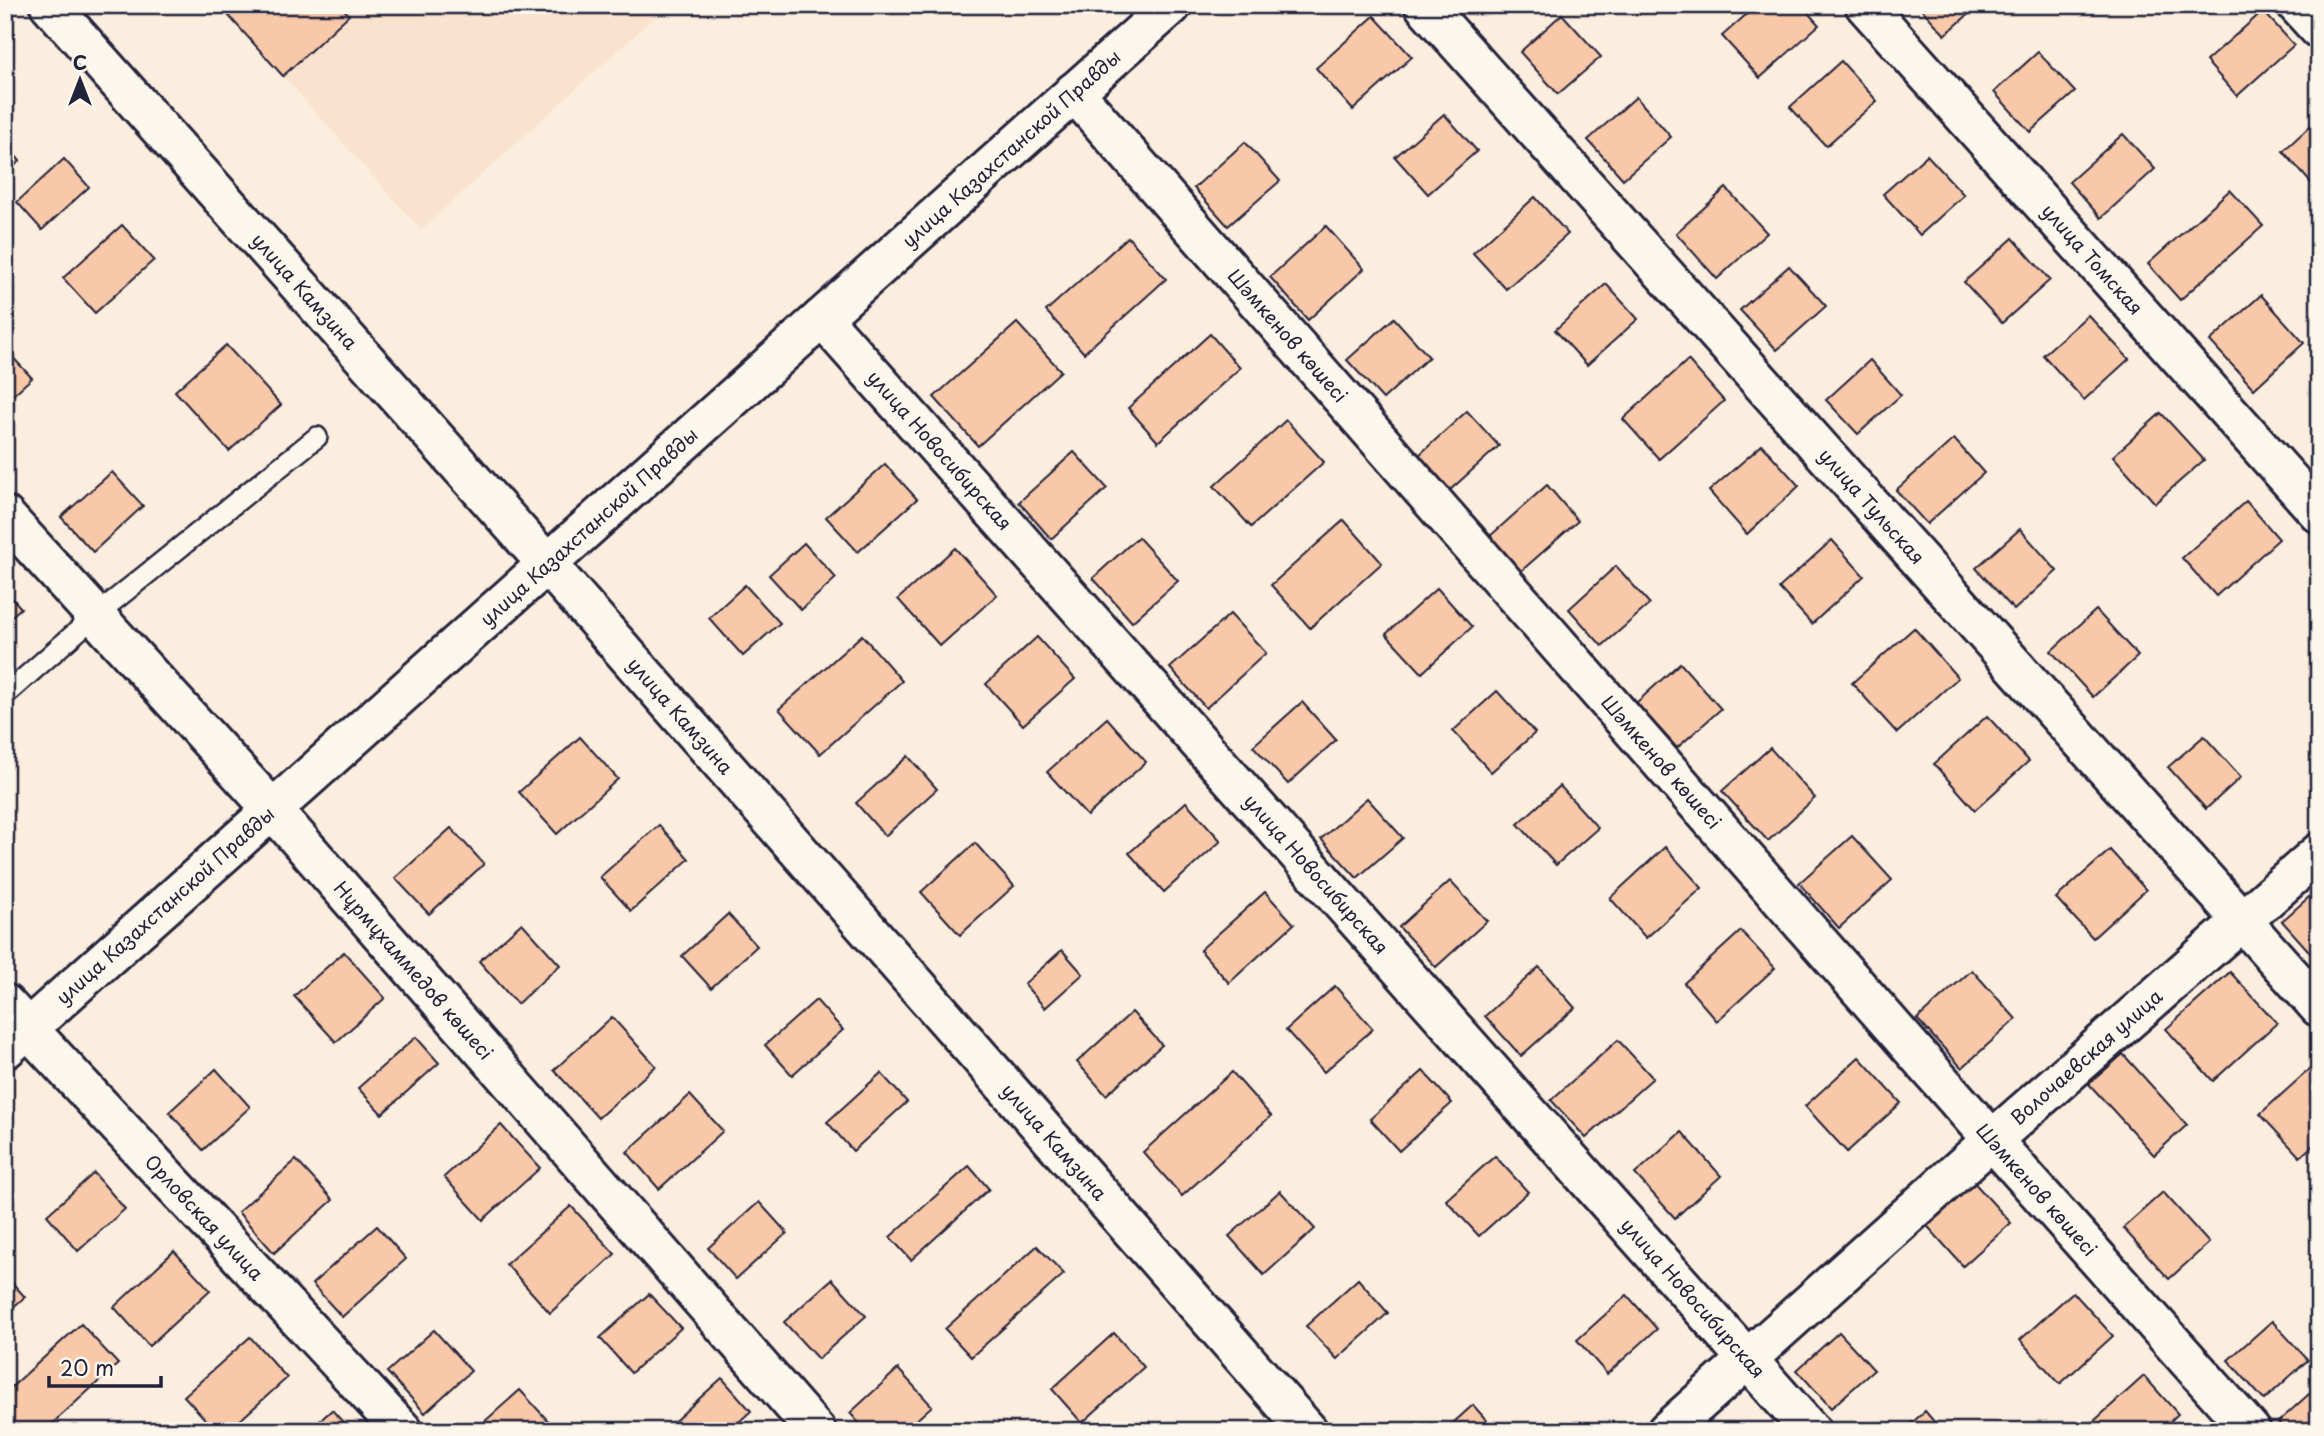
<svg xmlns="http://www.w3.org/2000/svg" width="2324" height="1436" viewBox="0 0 2324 1436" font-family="'Playpen Sans',sans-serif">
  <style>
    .built { fill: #fae3ce }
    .building { fill: #f9c8a8; stroke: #22223b; stroke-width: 2 }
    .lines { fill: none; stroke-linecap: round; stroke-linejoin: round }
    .service-casing { stroke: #22223b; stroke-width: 24 }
    .minor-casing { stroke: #22223b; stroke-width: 44 }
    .tertiary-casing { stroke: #22223b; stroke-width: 44 }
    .secondary-casing { stroke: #22223b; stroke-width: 44 }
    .service { stroke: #fbf7ec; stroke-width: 19 }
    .minor { stroke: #fbf7ec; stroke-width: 38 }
    .tertiary { stroke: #fbf7ec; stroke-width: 38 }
    .secondary { stroke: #fbf7ec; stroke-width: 38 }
    .labels { text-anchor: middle; stroke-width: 6; stroke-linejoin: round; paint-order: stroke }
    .street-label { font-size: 19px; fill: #22223b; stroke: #fbf7ec }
  </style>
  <rect width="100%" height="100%" fill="#fbeede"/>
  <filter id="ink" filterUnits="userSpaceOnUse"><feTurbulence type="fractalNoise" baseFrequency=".0143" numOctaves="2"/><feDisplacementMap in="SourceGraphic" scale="14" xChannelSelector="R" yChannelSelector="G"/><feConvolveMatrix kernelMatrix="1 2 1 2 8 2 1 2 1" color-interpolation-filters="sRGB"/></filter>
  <g filter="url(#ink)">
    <path class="built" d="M 219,5 L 668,5 L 421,230 Z"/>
    <g class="building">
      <path d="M 219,5 L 340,5 L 349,15 L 283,76 Z"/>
      <path d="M 1757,5 L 1801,5 L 1819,25 L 1760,78 L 1722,36 Z"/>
      <path d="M 1918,5 L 1979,5 L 1945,35 Z"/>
      <path d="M 2263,11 L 2294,45 L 2237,96 L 2206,61 Z"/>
      <path d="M 1562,14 L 1601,57 L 1558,94 L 1520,52 Z"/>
      <path d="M 1374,16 L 1412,57 L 1353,110 L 1316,68 Z"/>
      <path d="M 2038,52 L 2075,92 L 2030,132 L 1994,92 Z"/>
      <path d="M 1841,61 L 1877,101 L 1826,146 L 1790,107 Z"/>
      <path d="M 1636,97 L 1671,137 L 1623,179 L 1588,140 Z"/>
      <path d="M 1444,114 L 1477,151 L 1428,194 L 1395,157 Z"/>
      <path d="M 2319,118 L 2319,176 L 2311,183 L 2283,151 Z"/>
      <path d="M 2123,134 L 2155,169 L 2101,218 L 2069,182 Z"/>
      <path d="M 1245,142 L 1280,181 L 1228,226 L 1194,188 Z"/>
      <path d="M 5,144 L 20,161 L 5,174 Z"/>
      <path d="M 1927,155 L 1964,195 L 1920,235 L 1883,194 Z"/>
      <path d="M 64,159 L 89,187 L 42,230 L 17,202 Z"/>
      <path d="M 1726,188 L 1767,233 L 1717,279 L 1676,233 Z"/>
      <path d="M 2230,190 L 2263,226 L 2180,300 L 2148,264 Z"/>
      <path d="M 1535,197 L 1568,234 L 1506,289 L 1473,253 Z"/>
      <path d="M 122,225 L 154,260 L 95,313 L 63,278 Z"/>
      <path d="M 1326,226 L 1364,269 L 1308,320 L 1270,277 Z"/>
      <path d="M 1128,237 L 1166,279 L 1084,353 L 1046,311 Z"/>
      <path d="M 2013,238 L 2050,280 L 2002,323 L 1964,282 Z"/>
      <path d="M 1789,266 L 1826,306 L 1777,350 L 1740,310 Z"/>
      <path d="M 1606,284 L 1638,319 L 1587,365 L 1555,330 Z"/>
      <path d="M 2261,295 L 2304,343 L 2254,389 L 2210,341 Z"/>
      <path d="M 2088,315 L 2129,359 L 2084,400 L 2043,355 Z"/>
      <path d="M 1394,318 L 1429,357 L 1383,399 L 1347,360 Z"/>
      <path d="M 1017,323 L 1061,371 L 978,446 L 934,397 Z"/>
      <path d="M 1210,334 L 1240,368 L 1158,442 L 1128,408 Z"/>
      <path d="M 226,345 L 281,405 L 229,451 L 175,391 Z"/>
      <path d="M 5,349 L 32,378 L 5,402 Z"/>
      <path d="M 1688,360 L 1724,401 L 1659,459 L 1623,419 Z"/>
      <path d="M 1870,360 L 1901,395 L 1858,434 L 1826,400 Z"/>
      <path d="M 1467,411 L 1499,446 L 1450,490 L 1419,455 Z"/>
      <path d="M 2161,413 L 2204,460 L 2155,503 L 2113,456 Z"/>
      <path d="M 1286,420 L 1324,462 L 1251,527 L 1214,486 Z"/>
      <path d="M 1954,439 L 1984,473 L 1927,524 L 1896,490 Z"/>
      <path d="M 2319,439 L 2319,456 L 2311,447 Z"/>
      <path d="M 1762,445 L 1799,486 L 1747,534 L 1709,491 Z"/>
      <path d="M 1074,452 L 1107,488 L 1051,539 L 1019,502 Z"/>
      <path d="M 885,464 L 917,499 L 858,552 L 826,517 Z"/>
      <path d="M 112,472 L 143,506 L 93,552 L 61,517 Z"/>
      <path d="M 1547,485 L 1578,521 L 1520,572 L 1489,537 Z"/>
      <path d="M 2246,501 L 2279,539 L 2216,596 L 2182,558 Z"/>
      <path d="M 1344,520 L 1382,563 L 1310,628 L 1271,585 Z"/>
      <path d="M 2020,529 L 2057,571 L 2014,610 L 1976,568 Z"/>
      <path d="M 1138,537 L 1178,581 L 1132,622 L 1093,578 Z"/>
      <path d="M 1832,540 L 1864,576 L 1812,624 L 1779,588 Z"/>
      <path d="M 804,543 L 836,578 L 801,610 L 769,575 Z"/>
      <path d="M 955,548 L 997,595 L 940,646 L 898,599 Z"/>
      <path d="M 1616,566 L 1650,604 L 1602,646 L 1569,609 Z"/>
      <path d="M 745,585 L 780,623 L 743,656 L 709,618 Z"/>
      <path d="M 1437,588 L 1472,627 L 1422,673 L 1386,634 Z"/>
      <path d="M 5,590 L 21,608 L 5,622 Z"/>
      <path d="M 2096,610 L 2138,656 L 2093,697 L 2051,651 Z"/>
      <path d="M 1230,614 L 1266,653 L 1206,708 L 1170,668 Z"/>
      <path d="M 1914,628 L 1958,678 L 1897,733 L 1852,683 Z"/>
      <path d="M 862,635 L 902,681 L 820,754 L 779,709 Z"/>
      <path d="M 1037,637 L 1075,679 L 1023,725 L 986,684 Z"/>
      <path d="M 1680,663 L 1721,709 L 1677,748 L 1636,703 Z"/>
      <path d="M 1497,691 L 1535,733 L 1491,772 L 1453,731 Z"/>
      <path d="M 1302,702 L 1336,740 L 1288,784 L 1253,746 Z"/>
      <path d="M 1987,716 L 2029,761 L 1975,810 L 1934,764 Z"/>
      <path d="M 1107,718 L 1146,762 L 1087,816 L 1047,772 Z"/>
      <path d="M 2204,736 L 2241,777 L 2206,809 L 2168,767 Z"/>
      <path d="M 580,737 L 618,779 L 557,834 L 519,792 Z"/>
      <path d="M 1770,748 L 1815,798 L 1768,841 L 1722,791 Z"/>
      <path d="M 908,756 L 937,789 L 885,836 L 856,803 Z"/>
      <path d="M 1560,786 L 1598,828 L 1556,865 L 1518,824 Z"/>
      <path d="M 1367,798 L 1403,838 L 1357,878 L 1321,839 Z"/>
      <path d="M 1186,802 L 1221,841 L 1164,892 L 1129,853 Z"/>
      <path d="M 659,825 L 689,859 L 631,911 L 600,877 Z"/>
      <path d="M 451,828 L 484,864 L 429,914 L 395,878 Z"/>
      <path d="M 1852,836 L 1892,880 L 1839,928 L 1799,883 Z"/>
      <path d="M 975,843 L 1014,886 L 960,935 L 921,892 Z"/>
      <path d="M 1665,847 L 1702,888 L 1646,938 L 1610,898 Z"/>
      <path d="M 2110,850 L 2146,890 L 2093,938 L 2056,898 Z"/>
      <path d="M 1450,881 L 1487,921 L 1436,967 L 1399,927 Z"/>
      <path d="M 2319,888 L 2319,956 L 2316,959 L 2282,921 Z"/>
      <path d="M 1265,892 L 1294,924 L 1229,983 L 1200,950 Z"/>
      <path d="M 728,914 L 757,946 L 711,988 L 682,956 Z"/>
      <path d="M 522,923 L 560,965 L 517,1004 L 479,961 Z"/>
      <path d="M 1741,931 L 1775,968 L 1717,1021 L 1684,983 Z"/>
      <path d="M 1062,950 L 1083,974 L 1045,1008 L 1024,984 Z"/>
      <path d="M 344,952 L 385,998 L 336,1042 L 294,996 Z"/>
      <path d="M 1539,967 L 1575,1008 L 1521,1056 L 1485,1016 Z"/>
      <path d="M 1972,970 L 2016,1019 L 1962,1068 L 1917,1019 Z"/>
      <path d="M 2230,972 L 2277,1023 L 2213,1081 L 2166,1029 Z"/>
      <path d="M 1335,986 L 1373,1029 L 1324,1072 L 1286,1030 Z"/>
      <path d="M 816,1000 L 843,1030 L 792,1075 L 765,1045 Z"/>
      <path d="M 1132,1012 L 1162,1045 L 1106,1095 L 1077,1062 Z"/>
      <path d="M 612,1017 L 656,1066 L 598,1118 L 554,1070 Z"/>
      <path d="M 416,1037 L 439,1063 L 382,1114 L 358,1088 Z"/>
      <path d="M 1618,1040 L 1653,1078 L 1586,1138 L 1551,1100 Z"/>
      <path d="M 2123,1054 L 2187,1125 L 2154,1155 L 2089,1084 Z"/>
      <path d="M 1859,1057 L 1901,1103 L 1847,1152 L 1805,1106 Z"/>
      <path d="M 2312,1067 L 2319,1075 L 2319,1140 L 2300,1157 L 2260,1114 Z"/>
      <path d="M 216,1069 L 250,1107 L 203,1150 L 169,1112 Z"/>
      <path d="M 1423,1071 L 1452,1103 L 1399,1151 L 1370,1119 Z"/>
      <path d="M 1232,1072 L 1271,1116 L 1182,1196 L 1143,1152 Z"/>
      <path d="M 881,1073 L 907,1102 L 853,1151 L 827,1122 Z"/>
      <path d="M 690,1095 L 723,1131 L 659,1189 L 627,1152 Z"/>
      <path d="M 501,1125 L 540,1168 L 483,1220 L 444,1177 Z"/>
      <path d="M 1682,1132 L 1721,1176 L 1675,1218 L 1635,1174 Z"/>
      <path d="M 1495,1156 L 1528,1192 L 1479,1236 L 1446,1200 Z"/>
      <path d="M 296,1160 L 333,1200 L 274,1253 L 238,1212 Z"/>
      <path d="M 969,1166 L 989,1189 L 911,1260 L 890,1237 Z"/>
      <path d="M 94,1173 L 125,1209 L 78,1251 L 47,1215 Z"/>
      <path d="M 1970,1178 L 2011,1223 L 1963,1266 L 1922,1220 Z"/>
      <path d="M 1280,1191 L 1315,1229 L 1264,1275 L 1229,1236 Z"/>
      <path d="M 2163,1192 L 2209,1243 L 2169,1279 L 2123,1228 Z"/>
      <path d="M 759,1202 L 787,1233 L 736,1279 L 708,1248 Z"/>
      <path d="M 571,1206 L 615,1254 L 550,1313 L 506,1264 Z"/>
      <path d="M 377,1226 L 406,1259 L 342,1317 L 312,1284 Z"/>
      <path d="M 1037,1246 L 1064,1274 L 971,1357 L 945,1329 Z"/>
      <path d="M 174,1251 L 210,1290 L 149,1346 L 114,1307 Z"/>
      <path d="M 5,1275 L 25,1297 L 5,1314 Z"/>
      <path d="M 832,1279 L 866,1316 L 818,1359 L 784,1322 Z"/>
      <path d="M 1358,1279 L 1388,1313 L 1337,1359 L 1306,1326 Z"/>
      <path d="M 2073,1292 L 2113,1336 L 2060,1384 L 2020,1340 Z"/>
      <path d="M 649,1294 L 681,1328 L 631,1373 L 600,1338 Z"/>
      <path d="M 1627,1295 L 1657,1329 L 1607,1374 L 1577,1340 Z"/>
      <path d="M 2272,1321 L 2308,1360 L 2264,1400 L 2228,1360 Z"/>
      <path d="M 81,1324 L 118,1364 L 44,1431 L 5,1431 L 5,1393 Z"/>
      <path d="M 434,1330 L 471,1371 L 425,1413 L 387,1372 Z"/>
      <path d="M 1839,1332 L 1874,1370 L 1831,1408 L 1797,1370 Z"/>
      <path d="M 1114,1333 L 1144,1367 L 1082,1423 L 1052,1389 Z"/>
      <path d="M 250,1337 L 287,1378 L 228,1431 L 216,1431 L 184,1396 Z"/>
      <path d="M 898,1369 L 932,1406 L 904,1431 L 866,1431 L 850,1413 Z"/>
      <path d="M 2144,1376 L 2178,1414 L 2160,1431 L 2083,1431 Z"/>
      <path d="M 722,1378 L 751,1411 L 729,1431 L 669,1431 L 667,1428 Z"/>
      <path d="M 2319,1385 L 2319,1431 L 2286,1431 L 2278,1422 Z"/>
      <path d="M 520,1390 L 550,1423 L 541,1431 L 474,1431 Z"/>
      <path d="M 1473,1405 L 1496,1431 L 1444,1431 Z"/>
      <path d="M 332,1410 L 351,1431 L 308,1431 Z"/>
      <path d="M 1925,1411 L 1942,1431 L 1903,1431 Z"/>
      <path d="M 1190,1424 L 1197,1431 L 1183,1431 Z"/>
    </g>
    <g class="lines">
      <defs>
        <path id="service" d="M 5,695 L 96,615 L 317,437"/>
        <g id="minor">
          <path id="s1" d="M 1424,5 L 2319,1007"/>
          <path id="s2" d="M 1865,5 L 2319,513"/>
          <path d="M 2297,5 L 2319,29"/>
          <path id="s3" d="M 1074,92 L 1992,1140 L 2251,1431"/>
          <path id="s4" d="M 822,318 L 1811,1431"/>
          <path id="s5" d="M 5,516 L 273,810 L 816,1431"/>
          <path id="s6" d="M 5,1004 L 403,1431"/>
          <path id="s7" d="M 1667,1431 L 1992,1140 L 2319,853"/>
        </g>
        <g id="tertiary">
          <path id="s8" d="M 547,564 L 1172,5"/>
        </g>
        <g id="secondary">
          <path id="s9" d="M 50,5 L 547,564 L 1308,1431"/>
          <path id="s10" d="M 5,1049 L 547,564"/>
        </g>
      </defs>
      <use href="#service" class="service-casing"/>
      <use href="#minor" class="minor-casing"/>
      <use href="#tertiary" class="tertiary-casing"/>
      <use href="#secondary" class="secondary-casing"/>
      <use href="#service" class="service"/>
      <use href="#minor" class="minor"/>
      <use href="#tertiary" class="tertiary"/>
      <use href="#secondary" class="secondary"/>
    </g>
  </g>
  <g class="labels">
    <g class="street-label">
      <text dy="7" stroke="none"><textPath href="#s8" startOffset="623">улица Казахстанской Правды</textPath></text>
      <text dy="7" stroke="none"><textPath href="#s2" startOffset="341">улица Томская</textPath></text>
      <text dy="7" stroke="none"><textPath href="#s9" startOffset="383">улица Камзина</textPath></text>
      <text dy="7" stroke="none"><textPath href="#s3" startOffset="324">Шәмкенов көшесі</textPath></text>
      <text dy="7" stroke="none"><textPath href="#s4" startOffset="177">улица Новосибирская</textPath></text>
      <text dy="7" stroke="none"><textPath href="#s1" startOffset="672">улица Тульская</textPath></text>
      <text transform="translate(589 527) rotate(-42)" y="7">улица Казахстанской Правды</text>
      <text dy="7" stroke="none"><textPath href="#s9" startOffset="950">улица Камзина</textPath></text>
      <text dy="7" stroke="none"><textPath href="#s3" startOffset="891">Шәмкенов көшесі</textPath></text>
      <text dy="7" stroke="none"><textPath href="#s4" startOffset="744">улица Новосибирская</textPath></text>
      <text dy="7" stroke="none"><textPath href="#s10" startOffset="215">улица Казахстанской Правды</textPath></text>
      <text dy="7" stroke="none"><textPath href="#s5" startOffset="611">Нұрмұхаммедов көшесі</textPath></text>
      <text dy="7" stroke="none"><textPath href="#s7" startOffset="562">Волочаевская улица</textPath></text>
      <text dy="7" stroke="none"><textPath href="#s9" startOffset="1517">улица Камзина</textPath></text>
      <text dy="7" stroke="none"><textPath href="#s3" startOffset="1460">Шәмкенов көшесі</textPath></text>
      <text dy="7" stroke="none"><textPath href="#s6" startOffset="292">Орловская улица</textPath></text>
      <text dy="7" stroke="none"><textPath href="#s4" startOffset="1311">улица Новосибирская</textPath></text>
    </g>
  </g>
  <rect width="2324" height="1436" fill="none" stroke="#fbf7ec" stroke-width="28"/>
  <rect x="14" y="14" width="2296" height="1408" fill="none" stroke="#22223b" stroke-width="2.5" filter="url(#ink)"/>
  <g transform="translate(80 80)" stroke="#fbf7ec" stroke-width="5" paint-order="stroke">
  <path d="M0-5L12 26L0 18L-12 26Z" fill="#22223b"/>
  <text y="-10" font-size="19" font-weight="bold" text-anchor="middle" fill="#22223b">С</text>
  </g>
  <path d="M49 1376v10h112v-10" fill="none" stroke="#22223b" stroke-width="3.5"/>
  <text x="60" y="1376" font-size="21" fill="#22223b" stroke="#fbf7ec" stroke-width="5" paint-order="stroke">20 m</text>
</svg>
